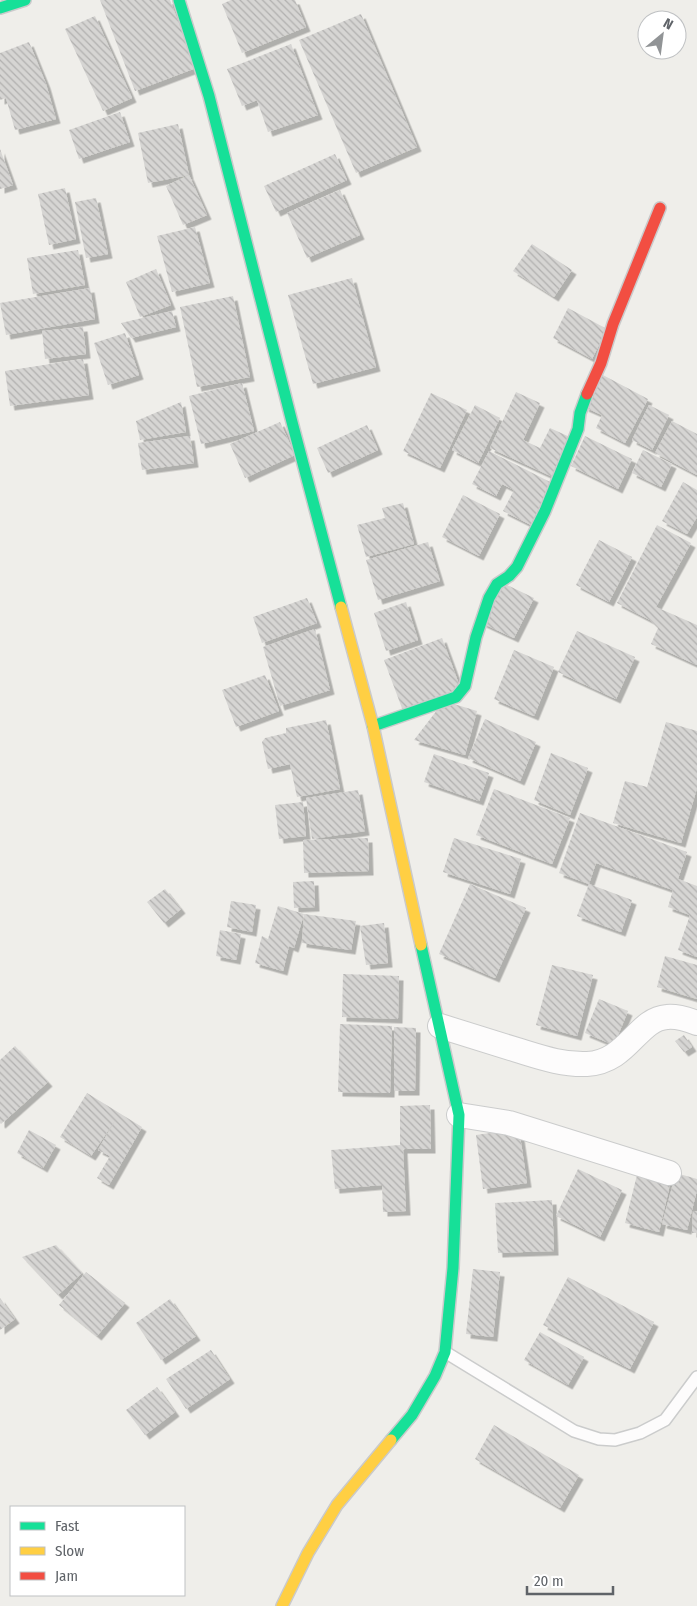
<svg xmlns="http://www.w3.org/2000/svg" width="697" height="1606" viewBox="0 0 697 1606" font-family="'Fira Sans Condensed',sans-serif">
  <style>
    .building { fill: url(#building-back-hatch); filter: url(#shadow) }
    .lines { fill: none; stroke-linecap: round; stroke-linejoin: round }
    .lane-casing { stroke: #cbcccc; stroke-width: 14 }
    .street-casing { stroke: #cbcccc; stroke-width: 26 }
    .fast-casing { stroke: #cacacb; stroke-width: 14 }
    .slow-casing { stroke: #cacacb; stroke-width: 14 }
    .jam-casing { stroke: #cacacb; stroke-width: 14 }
    .lane { stroke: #fdfcfc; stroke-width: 11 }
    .street { stroke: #fdfcfc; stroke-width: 24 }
    .fast { stroke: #16e098; stroke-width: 11 }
    .slow { stroke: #ffcf43; stroke-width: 11 }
    .jam { stroke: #f24e42; stroke-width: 11 }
  </style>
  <defs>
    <pattern id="building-back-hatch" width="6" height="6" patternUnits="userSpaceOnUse" patternTransform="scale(1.25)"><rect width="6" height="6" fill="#d6d5d3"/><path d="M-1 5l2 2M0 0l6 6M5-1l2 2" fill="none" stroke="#b1b0af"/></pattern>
    <filter id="shadow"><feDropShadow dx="4.5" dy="4.5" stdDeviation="0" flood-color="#0004"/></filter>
  </defs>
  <rect width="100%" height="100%" fill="#efeeea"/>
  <g class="building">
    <path d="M 100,0 L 170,0 L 196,68 L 135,91 Z"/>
    <path d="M 231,0 L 295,0 L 306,27 L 242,53 L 222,4 Z"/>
    <path d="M 361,14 L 417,147 L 356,173 L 299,40 Z"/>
    <path d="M 95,16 L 132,98 L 103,111 L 65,29 Z"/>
    <path d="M 29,42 L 46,84 L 56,119 L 15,130 L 6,98 L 0,100 L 0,53 Z"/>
    <path d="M 291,44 L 318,115 L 268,132 L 257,100 L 242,106 L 227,69 Z"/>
    <path d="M 120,112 L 130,142 L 79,159 L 69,130 Z"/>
    <path d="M 178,124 L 189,175 L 148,183 L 138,133 Z"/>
    <path d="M 0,149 L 13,185 L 0,189 Z"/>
    <path d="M 335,154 L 347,180 L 276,212 L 264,186 Z"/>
    <path d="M 189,175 L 207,215 L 183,225 L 166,186 Z"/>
    <path d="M 65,188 L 76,239 L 49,245 L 38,194 Z"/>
    <path d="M 340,190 L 360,235 L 307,258 L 287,213 Z"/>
    <path d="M 96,198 L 108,254 L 86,258 L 75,202 Z"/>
    <path d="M 195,227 L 210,283 L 172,292 L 157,236 Z"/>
    <path d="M 532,244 L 572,270 L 554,297 L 513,271 Z"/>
    <path d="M 78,250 L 85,285 L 33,294 L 27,258 Z"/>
    <path d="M 156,269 L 171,305 L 140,317 L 126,282 Z"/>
    <path d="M 352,278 L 376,367 L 313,384 L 288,295 Z"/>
    <path d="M 90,288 L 95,319 L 6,335 L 0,303 Z"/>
    <path d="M 233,296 L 250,377 L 197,387 L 180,307 Z"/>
    <path d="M 568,308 L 607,329 L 592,359 L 553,338 Z"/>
    <path d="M 172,311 L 176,327 L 131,338 L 121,323 Z"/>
    <path d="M 83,327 L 86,354 L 45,359 L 42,331 Z"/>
    <path d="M 125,333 L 139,375 L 108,385 L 94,343 Z"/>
    <path d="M 83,359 L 89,395 L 10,406 L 5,371 Z"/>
    <path d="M 601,374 L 648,399 L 625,443 L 596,428 L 602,415 L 584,407 Z"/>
    <path d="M 242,383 L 254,431 L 201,444 L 189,396 Z"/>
    <path d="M 516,392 L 540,403 L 523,440 L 540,448 L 550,428 L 572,438 L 553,477 L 490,448 Z"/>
    <path d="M 431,393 L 467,410 L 440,468 L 403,451 Z"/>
    <path d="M 181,402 L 186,432 L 140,440 L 136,421 Z"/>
    <path d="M 475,405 L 500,418 L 478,463 L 452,450 Z"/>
    <path d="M 649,405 L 669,415 L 652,450 L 632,440 Z"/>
    <path d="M 672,421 L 697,434 L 697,475 L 655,453 Z"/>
    <path d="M 280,422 L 295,455 L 245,478 L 230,444 Z"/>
    <path d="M 367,425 L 378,450 L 328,473 L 317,448 Z"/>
    <path d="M 190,436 L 194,463 L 142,470 L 138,443 Z"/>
    <path d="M 585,436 L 632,459 L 618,489 L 571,466 Z"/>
    <path d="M 643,450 L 672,464 L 661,487 L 632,473 Z"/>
    <path d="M 489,451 L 554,484 L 533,526 L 503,511 L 514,490 L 502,484 L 496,496 L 472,484 Z"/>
    <path d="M 683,482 L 697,490 L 697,517 L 687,534 L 662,521 Z"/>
    <path d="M 463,495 L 500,514 L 479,556 L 442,537 Z"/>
    <path d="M 403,503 L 414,544 L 366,557 L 357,525 L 385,518 L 382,508 Z"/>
    <path d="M 657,525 L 691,543 L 656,607 L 697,625 L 697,665 L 651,644 L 658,628 L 650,620 L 617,603 Z"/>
    <path d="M 599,540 L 632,557 L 609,602 L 576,585 Z"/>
    <path d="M 428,542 L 440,581 L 378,600 L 366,560 Z"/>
    <path d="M 503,583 L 534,598 L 514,638 L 482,623 Z"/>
    <path d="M 307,598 L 317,623 L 262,643 L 253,617 Z"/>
    <path d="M 406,602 L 418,640 L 386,651 L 374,613 Z"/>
    <path d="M 315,629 L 330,690 L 280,706 L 263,647 Z"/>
    <path d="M 577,631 L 635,657 L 616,699 L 558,672 Z"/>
    <path d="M 442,638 L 461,690 L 403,711 L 384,660 Z"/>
    <path d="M 514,650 L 554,667 L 534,716 L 494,699 Z"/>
    <path d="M 265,675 L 279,711 L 236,727 L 222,690 Z"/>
    <path d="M 444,701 L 477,711 L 465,755 L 414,740 Z"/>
    <path d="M 485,719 L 536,742 L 520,781 L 468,758 Z"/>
    <path d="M 326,720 L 340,789 L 297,797 L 290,764 L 268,769 L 262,742 L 265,738 L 286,733 L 286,728 Z"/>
    <path d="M 666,722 L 697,731 L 697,788 L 681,843 L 613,823 L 625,781 L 647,787 Z"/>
    <path d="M 551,753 L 588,768 L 570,815 L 534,800 Z"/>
    <path d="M 434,754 L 489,773 L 479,801 L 424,782 Z"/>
    <path d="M 494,789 L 570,818 L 552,864 L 476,835 Z"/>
    <path d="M 358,790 L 365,831 L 312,839 L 306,798 Z"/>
    <path d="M 303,802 L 306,836 L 279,839 L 275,805 Z"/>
    <path d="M 580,813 L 687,852 L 678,879 L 697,886 L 697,957 L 678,950 L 690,915 L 668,907 L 673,890 L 596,863 L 589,884 L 559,873 Z"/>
    <path d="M 368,838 L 369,871 L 304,873 L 303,840 Z"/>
    <path d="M 454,838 L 521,859 L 510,894 L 443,872 Z"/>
    <path d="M 314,881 L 315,907 L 294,908 L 293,882 Z"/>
    <path d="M 470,884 L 526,908 L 495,978 L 439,954 Z"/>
    <path d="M 589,884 L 632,900 L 621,932 L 577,916 Z"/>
    <path d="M 165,889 L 181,909 L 164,923 L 147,902 Z"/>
    <path d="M 231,901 L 256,905 L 252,932 L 227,927 Z"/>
    <path d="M 278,906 L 304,914 L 294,948 L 289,946 L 283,971 L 255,963 L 262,936 L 268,939 Z"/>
    <path d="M 304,914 L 356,921 L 351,950 L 302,943 Z"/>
    <path d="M 384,923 L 388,963 L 366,965 L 360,926 Z"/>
    <path d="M 220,930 L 241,934 L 236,960 L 216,956 Z"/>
    <path d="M 665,956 L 697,965 L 697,999 L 657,987 Z"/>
    <path d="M 552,965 L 593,975 L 577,1036 L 536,1025 Z"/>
    <path d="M 343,974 L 399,976 L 398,1019 L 342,1017 Z"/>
    <path d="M 599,999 L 628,1011 L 614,1045 L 585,1033 Z"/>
    <path d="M 340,1024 L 392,1026 L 390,1093 L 338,1092 Z"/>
    <path d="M 394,1027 L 416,1028 L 415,1091 L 394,1091 Z"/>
    <path d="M 684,1035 L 692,1047 L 684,1052 L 675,1041 Z"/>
    <path d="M 15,1046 L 48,1082 L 1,1124 L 0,1123 L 0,1060 Z"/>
    <path d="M 87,1093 L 142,1127 L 109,1185 L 97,1178 L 110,1156 L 98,1150 L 116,1119 L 91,1156 L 60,1137 Z"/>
    <path d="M 430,1105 L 431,1149 L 403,1149 L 406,1211 L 383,1212 L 382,1185 L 335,1189 L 331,1150 L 400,1145 L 400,1106 Z"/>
    <path d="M 519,1129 L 527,1183 L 483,1189 L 476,1135 Z"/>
    <path d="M 29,1130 L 56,1145 L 43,1168 L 17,1153 Z"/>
    <path d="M 578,1169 L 622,1190 L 600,1237 L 556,1216 Z"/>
    <path d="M 638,1171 L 671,1180 L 659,1232 L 625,1223 Z"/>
    <path d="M 676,1173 L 697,1179 L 697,1190 L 687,1230 L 662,1224 Z"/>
    <path d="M 552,1200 L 554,1251 L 498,1253 L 495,1203 Z"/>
    <path d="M 693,1211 L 697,1211 L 697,1233 L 692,1233 Z"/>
    <path d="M 56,1245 L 82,1273 L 58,1295 L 22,1257 Z"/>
    <path d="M 473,1269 L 500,1272 L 493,1337 L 466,1334 Z"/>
    <path d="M 86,1272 L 125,1303 L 97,1336 L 59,1305 Z"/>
    <path d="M 568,1277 L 654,1322 L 630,1369 L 543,1325 Z"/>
    <path d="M 0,1298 L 15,1319 L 0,1330 Z"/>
    <path d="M 170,1299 L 196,1336 L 161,1360 L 136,1323 Z"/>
    <path d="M 540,1332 L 584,1357 L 568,1385 L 524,1360 Z"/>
    <path d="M 211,1350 L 230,1379 L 186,1409 L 166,1379 Z"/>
    <path d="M 157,1387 L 175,1412 L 145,1435 L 126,1410 Z"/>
    <path d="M 494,1425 L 579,1475 L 560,1508 L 475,1459 Z"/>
  </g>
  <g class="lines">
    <defs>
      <path id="lane" d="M 445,1352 L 574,1431 L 599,1439 L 615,1440 L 640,1433 L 665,1420 L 697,1377"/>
      <g id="street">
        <path d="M 440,1026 C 465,1034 491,1042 517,1050 C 540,1057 562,1065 587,1064 C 628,1062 637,1019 667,1017 C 676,1016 689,1020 697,1023"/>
        <path d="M 459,1115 L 509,1123 L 669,1173"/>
      </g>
      <g id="fast">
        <path d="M 179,0 L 209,96 L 292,422 L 341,607"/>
        <path d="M 0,8 L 25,0"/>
        <path d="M 373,726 L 456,697 L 465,686 L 476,637 L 489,598 L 497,584 L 509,576 L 517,567 L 545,511 L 578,429 L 580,413 L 587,394"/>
        <path d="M 391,1440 L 412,1415 L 435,1376 L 445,1352 L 453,1268 L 459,1115 L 421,945"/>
      </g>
      <g id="slow">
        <path d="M 341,607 L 373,726 L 421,945"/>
        <path d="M 282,1606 L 308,1553 L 337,1505 L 391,1440"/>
      </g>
      <path id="jam" d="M 587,394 L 601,363 L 613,324 L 660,208"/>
    </defs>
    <use href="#lane" class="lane-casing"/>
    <use href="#street" class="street-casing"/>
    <use href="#fast" class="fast-casing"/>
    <use href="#slow" class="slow-casing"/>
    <use href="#jam" class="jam-casing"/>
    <use href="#lane" class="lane"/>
    <use href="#street" class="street"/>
    <use href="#fast" class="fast"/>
    <use href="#slow" class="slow"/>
    <use href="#jam" class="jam"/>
  </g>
  <rect x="10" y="1506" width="175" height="90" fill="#ffffff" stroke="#bfc1c3"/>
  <rect x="20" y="1522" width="25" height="8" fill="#16e098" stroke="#bfc1c3"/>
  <text x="55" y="1531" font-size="15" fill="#5f6368">Fast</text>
  <rect x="20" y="1547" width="25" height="8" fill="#ffcf43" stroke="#bfc1c3"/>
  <text x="55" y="1556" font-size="15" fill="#5f6368">Slow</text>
  <rect x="20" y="1572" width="25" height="8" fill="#f24e42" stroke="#bfc1c3"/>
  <text x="55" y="1581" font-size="15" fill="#5f6368">Jam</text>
  <g transform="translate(662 35) rotate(29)"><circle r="24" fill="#ffffff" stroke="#bfc1c3"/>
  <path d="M0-4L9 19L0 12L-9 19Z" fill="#919496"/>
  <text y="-8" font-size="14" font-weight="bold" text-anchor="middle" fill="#5f6368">N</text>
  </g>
  <path d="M527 1586v8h86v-8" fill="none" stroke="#5f6368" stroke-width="2.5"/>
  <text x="534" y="1586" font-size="15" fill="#5f6368" stroke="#ffffff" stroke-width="4" paint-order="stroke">20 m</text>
</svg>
